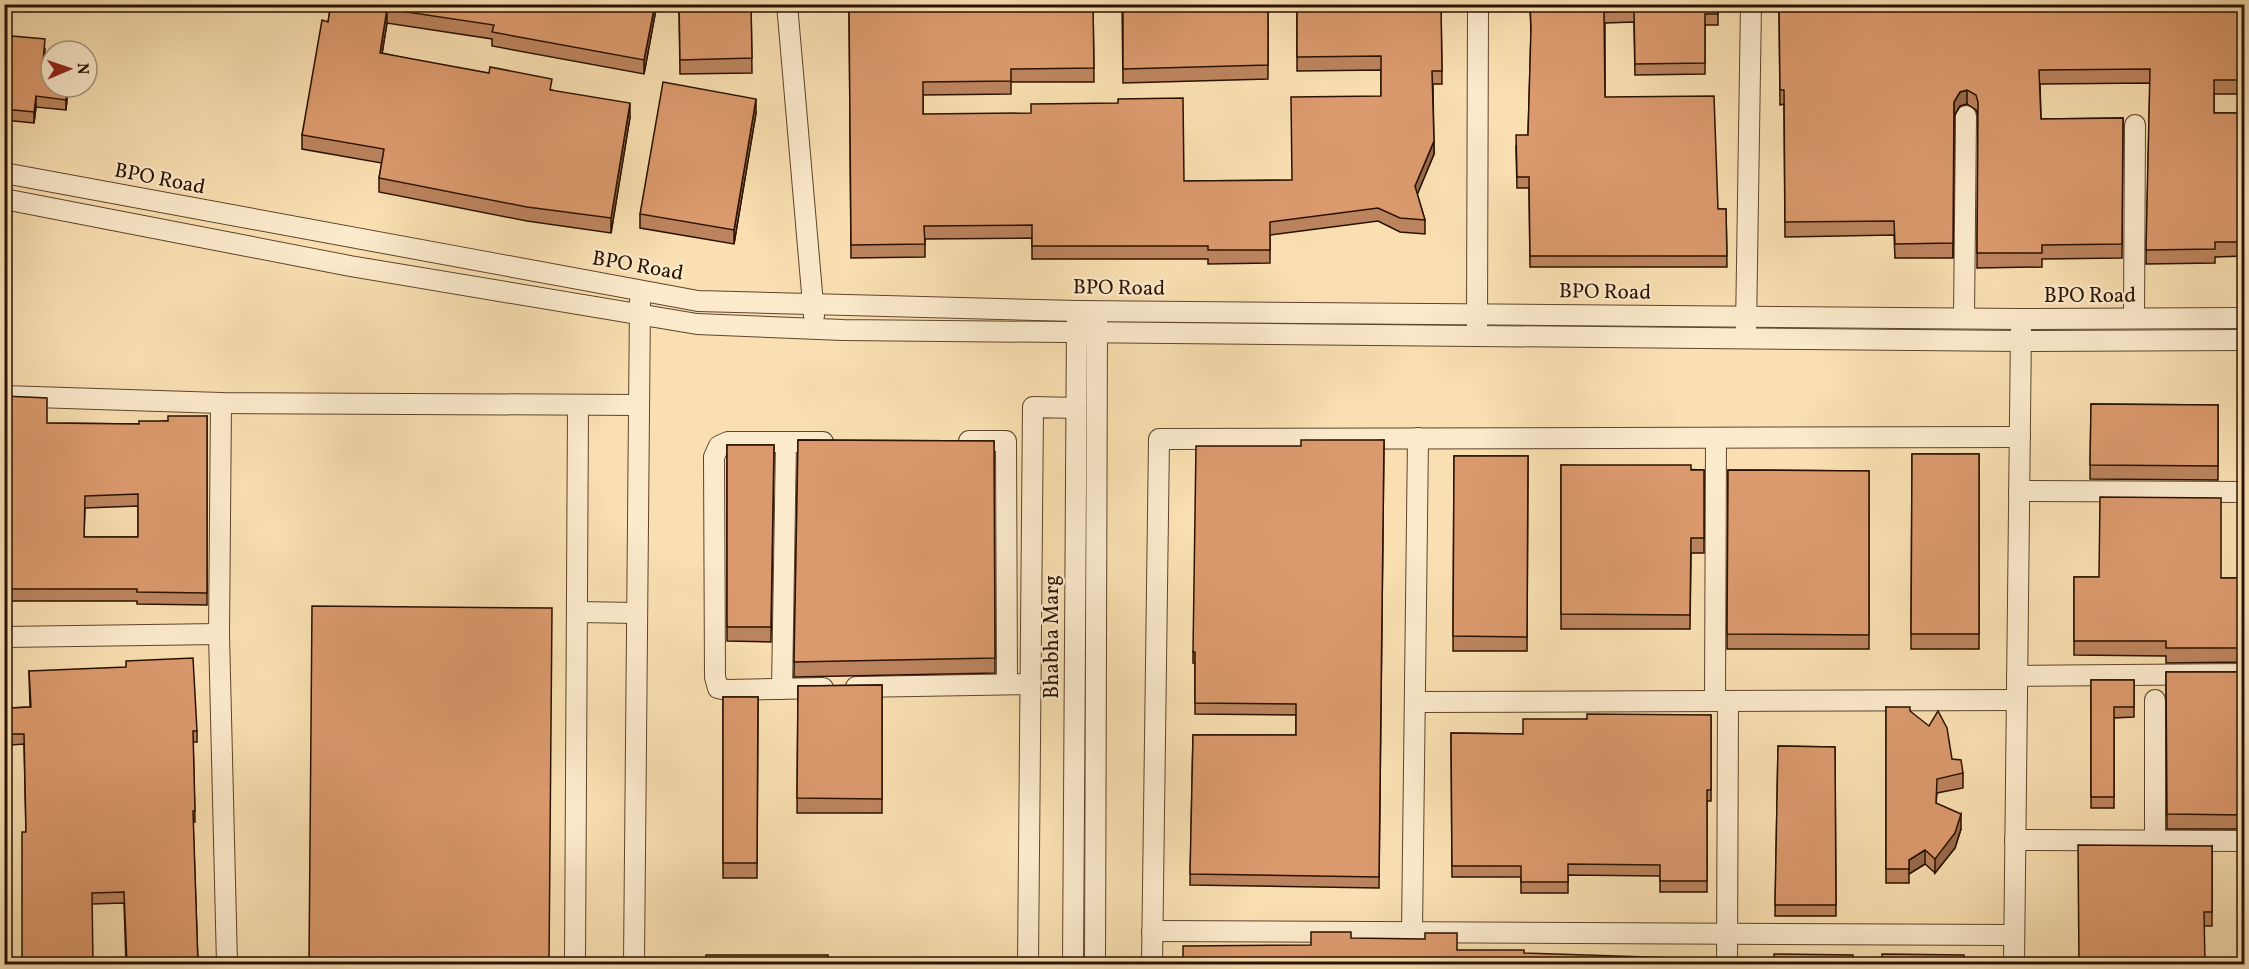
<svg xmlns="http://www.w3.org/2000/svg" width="2249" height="969" viewBox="0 0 2249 969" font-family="Vollkorn,serif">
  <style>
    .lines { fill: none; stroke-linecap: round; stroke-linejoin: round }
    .minor-casing { stroke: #5e452c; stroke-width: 22 }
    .minor { stroke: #fbeacc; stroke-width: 20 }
    .wall { fill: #bc845e; stroke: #2a1200; stroke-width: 1.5; fill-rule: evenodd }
    .shaded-wall { fill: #996c4c; stroke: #2a1200; stroke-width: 1.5 }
    .building { fill: #db9a6d; stroke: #2a1200; stroke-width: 1.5; fill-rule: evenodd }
    .labels { text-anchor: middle; stroke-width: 4.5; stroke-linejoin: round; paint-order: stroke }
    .street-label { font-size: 21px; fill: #2a1200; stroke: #fbeacc }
  </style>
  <rect width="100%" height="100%" fill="#f9dfb1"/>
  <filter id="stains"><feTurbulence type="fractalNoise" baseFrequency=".00333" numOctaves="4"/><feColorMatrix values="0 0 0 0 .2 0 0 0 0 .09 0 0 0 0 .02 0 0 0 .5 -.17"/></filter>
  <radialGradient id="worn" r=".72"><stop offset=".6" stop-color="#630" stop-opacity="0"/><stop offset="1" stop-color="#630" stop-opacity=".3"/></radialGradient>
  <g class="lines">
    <defs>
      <g id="minor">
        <path d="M 787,4 L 814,316"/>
        <path d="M 4,173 L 698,301 L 1077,311 L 2021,319 L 2244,318"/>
        <path d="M 4,199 L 350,266 L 697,324 L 843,330 L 2021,341 L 2244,340"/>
        <path d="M 1964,318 L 1966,116"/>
        <path d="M 2134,318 L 2135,125"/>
        <path d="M 1477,326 L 1478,4"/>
        <path d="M 1746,329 L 1751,4"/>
        <path d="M 4,396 L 221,403 L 639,405"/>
        <path d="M 221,403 L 219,634 L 227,964"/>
        <path d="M 969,441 L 1006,441 L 1007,684"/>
        <path d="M 823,442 L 728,442 L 719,446 L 714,457 L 715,677 L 718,688 L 727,690 L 823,688"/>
        <path d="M 2019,491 L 2244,492"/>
        <path d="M 578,612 L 637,613"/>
        <path d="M 4,637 L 219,634"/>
        <path d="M 2017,676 L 2244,674"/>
        <path d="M 856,687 L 1030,684"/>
        <path d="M 782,689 L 786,442"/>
        <path d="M 2155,700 L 2155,840"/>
        <path d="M 1715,701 L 1716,438"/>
        <path d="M 1415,702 L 2017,700"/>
        <path d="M 2015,840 L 2244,841"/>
        <path d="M 1152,931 L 2014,935"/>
        <path d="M 1412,932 L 1418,438"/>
        <path d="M 575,964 L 578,405"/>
        <path d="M 634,964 L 640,301"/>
        <path d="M 1028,964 L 1033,407 L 1076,408"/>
        <path d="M 1073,964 L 1077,319"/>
        <path d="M 1095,964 L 1097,319"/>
        <path d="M 1152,964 L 1159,439 L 2020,437"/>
        <path d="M 1727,964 L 1728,701"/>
        <path d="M 2014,964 L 2021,328"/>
      </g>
    </defs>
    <use href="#minor" class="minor-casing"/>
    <use href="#minor" class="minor"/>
  </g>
  <g class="wall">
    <path d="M 331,4 L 657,4 L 644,74 L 492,46 L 492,39 L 387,23 L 382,53 L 552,90 L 630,117 L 611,233 L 527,221 L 379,192 L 379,178 L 382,163 L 302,149 L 302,135 L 328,22 Z"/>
    <path d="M 679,4 L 751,4 L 752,73 L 680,74 Z"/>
    <path d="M 849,4 L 1093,4 L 1094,82 L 1011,82 L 1011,94 L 923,95 L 923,114 L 1184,181 L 1292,180 L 1381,96 L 1381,70 L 1297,71 L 1297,4 L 1441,4 L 1442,84 L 1433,84 L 1434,154 L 1417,194 L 1425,220 L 1425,234 L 1400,232 L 1378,221 L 1270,235 L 1270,263 L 1208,264 L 1208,259 L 1032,259 L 1032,238 L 925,239 L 925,257 L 851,258 Z"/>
    <path d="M 1122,4 L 1268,4 L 1268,79 L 1123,83 Z"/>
    <path d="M 1530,4 L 1718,4 L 1718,25 L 1705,25 L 1705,74 L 1635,75 L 1634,22 L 1605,23 L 1605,97 L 1718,209 L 1726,209 L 1727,267 L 1530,267 L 1529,188 L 1517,188 L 1516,146 L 1528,135 L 1531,33 Z"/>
    <path d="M 1779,4 L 2244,4 L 2244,94 L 2214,94 L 2214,113 L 2244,113 L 2244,256 L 2215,257 L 2215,263 L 2146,264 L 2150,83 L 2040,84 L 2041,119 L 2123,118 L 2122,258 L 2042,259 L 2042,267 L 1977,268 L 1978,116 L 1976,110 L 1967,104 L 1960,106 L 1954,116 L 1953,258 L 1895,258 L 1894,235 L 1785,237 L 1784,104 L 1780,105 Z"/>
    <path d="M 45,50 L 44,62 L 51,87 L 68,87 L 66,110 L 36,107 L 34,123 L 4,120 L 4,109 Z"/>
    <path d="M 756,113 L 734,244 L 640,228 L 640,214 Z"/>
    <path d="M 4,396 L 47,423 L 139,424 L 207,416 L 207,605 L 137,604 L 137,601 L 5,601 ZM 138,506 L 138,537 L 84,537 L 85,508 Z"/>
    <path d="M 2091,404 L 2218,405 L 2218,480 L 2090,479 Z"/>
    <path d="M 798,440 L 994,441 L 995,673 L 794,677 Z"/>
    <path d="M 1384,440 L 1379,888 L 1190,885 L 1193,735 L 1296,735 L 1296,715 L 1195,714 L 1195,663 L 1193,663 L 1193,652 L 1301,446 Z"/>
    <path d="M 727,445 L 774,445 L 771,642 L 727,641 Z"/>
    <path d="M 1912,454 L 1979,454 L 1979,649 L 1911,649 Z"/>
    <path d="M 1454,456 L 1528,456 L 1527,651 L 1453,651 Z"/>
    <path d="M 1561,465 L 1704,470 L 1704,553 L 1691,553 L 1690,629 L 1561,629 Z"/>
    <path d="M 1728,470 L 1869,471 L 1869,649 L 1727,649 Z"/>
    <path d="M 2074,577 L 2244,578 L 2244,662 L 2166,663 L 2166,656 L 2074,655 Z"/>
    <path d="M 29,671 L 197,731 L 197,742 L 193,742 L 195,822 L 193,822 L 198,964 L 126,964 L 124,903 L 92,904 L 26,832 L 24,744 L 11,745 L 10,708 L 30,707 Z"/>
    <path d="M 2166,672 L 2244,672 L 2244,829 L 2167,829 Z"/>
    <path d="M 2091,680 L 2134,680 L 2134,717 L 2114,718 L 2114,808 L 2091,808 Z"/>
    <path d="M 882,685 L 882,813 L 797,813 L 798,686 Z"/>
    <path d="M 723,697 L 758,697 L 757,878 L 723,878 Z"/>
    <path d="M 1886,707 L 1910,711 L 1952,759 L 1963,773 L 1963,788 L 1937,793 L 1936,804 L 1961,829 L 1955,848 L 1935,873 L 1925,864 L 1909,874 L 1909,883 L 1886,883 Z"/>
    <path d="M 1711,715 L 1711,801 L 1707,801 L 1707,892 L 1660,892 L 1660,876 L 1568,875 L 1568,893 L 1521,893 L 1521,877 L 1452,877 L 1451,733 L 1523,734 L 1587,719 Z"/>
    <path d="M 1778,746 L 1835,747 L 1836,916 L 1775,916 Z"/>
    <path d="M 2212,846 L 2212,926 L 2204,926 L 2079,964 Z"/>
  </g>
  <g class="shaded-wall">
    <path d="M 655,4 L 657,4 L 644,74 L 644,60 Z"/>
    <path d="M 387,9 L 387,23 L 380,67 L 380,53 Z"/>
    <path d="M 67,87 L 68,87 L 66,110 L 66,100 Z"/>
    <path d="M 1967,90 L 1967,104 L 1960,106 L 1954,116 L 1953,258 L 1954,102 L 1960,92 Z"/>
    <path d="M 36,96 L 36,107 L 34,123 L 34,112 Z"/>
    <path d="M 756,99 L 756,113 L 734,244 L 734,230 Z"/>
    <path d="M 630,103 L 630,117 L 611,233 L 611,218 Z"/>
    <path d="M 1434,141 L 1434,154 L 1415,200 L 1415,186 Z"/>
    <path d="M 1961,814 L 1961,829 L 1955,848 L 1935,873 L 1935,859 Z"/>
    <path d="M 1925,850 L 1925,864 L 1909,874 L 1909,860 Z"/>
  </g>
  <g class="building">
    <path d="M 331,4 L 655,4 L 644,60 L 492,32 L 494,25 L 387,9 L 380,53 L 489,73 L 490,67 L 552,79 L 550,90 L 630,103 L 611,218 L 527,207 L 379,178 L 384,149 L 302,135 L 322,20 L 328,22 Z"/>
    <path d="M 679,4 L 751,4 L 752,58 L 680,60 Z"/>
    <path d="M 849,4 L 1093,4 L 1094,68 L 1011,69 L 1011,81 L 923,82 L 923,114 L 1031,113 L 1031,104 L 1118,103 L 1118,99 L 1183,98 L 1184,181 L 1292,180 L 1291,97 L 1381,96 L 1381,56 L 1297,57 L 1297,4 L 1441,4 L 1442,71 L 1432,71 L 1434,141 L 1415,186 L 1425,220 L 1400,218 L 1378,208 L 1270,222 L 1270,250 L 1208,250 L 1208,246 L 1032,246 L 1032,225 L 924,226 L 925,244 L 851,245 Z"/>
    <path d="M 1123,4 L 1268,4 L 1268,65 L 1123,69 Z"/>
    <path d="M 1530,4 L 1718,4 L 1718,14 L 1705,14 L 1705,63 L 1635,64 L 1634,11 L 1604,12 L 1605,97 L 1714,96 L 1718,209 L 1726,209 L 1727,256 L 1530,256 L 1529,177 L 1517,177 L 1516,135 L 1528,135 L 1531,28 Z"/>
    <path d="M 1779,4 L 2244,4 L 2244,80 L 2214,80 L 2214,113 L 2244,113 L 2244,242 L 2215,242 L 2215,249 L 2146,250 L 2150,69 L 2039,70 L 2041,119 L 2123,118 L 2122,244 L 2042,245 L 2042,253 L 1977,253 L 1978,102 L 1976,95 L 1967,90 L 1960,92 L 1954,102 L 1953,243 L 1895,244 L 1894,221 L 1785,222 L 1784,90 L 1780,90 Z"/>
    <path d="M 12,36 L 45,39 L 43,62 L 51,63 L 51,87 L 67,87 L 66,100 L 36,96 L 34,112 L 4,109 Z"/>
    <path d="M 663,82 L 756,99 L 734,230 L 640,214 Z"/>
    <path d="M 4,396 L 47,398 L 47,423 L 139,424 L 139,421 L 168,421 L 168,416 L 207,416 L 207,593 L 137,592 L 137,589 L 5,589 ZM 138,494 L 138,537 L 84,537 L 85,496 Z"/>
    <path d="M 2091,404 L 2218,405 L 2218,466 L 2090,465 Z"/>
    <path d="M 798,440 L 994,441 L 995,658 L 794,662 Z"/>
    <path d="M 1301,440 L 1384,440 L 1379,877 L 1190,874 L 1193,735 L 1296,735 L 1296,704 L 1195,703 L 1195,652 L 1193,652 L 1196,446 L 1301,446 Z"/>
    <path d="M 727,445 L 774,445 L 771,627 L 727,627 Z"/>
    <path d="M 1912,454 L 1979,454 L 1979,634 L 1911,634 Z"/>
    <path d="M 1454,456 L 1528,456 L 1527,637 L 1453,636 Z"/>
    <path d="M 1561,465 L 1691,465 L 1691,470 L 1704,470 L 1704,538 L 1691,538 L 1690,615 L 1561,614 Z"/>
    <path d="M 1728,470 L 1869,471 L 1869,635 L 1727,634 Z"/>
    <path d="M 2100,497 L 2221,498 L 2221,578 L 2244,578 L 2244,648 L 2166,648 L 2166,641 L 2074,641 L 2074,577 L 2099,577 Z"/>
    <path d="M 312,606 L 552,608 L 549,964 L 309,964 Z"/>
    <path d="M 193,658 L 197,731 L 193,731 L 195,811 L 193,811 L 198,964 L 127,964 L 124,892 L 92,893 L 93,964 L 22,964 L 22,832 L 26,832 L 24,734 L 11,734 L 10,708 L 31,707 L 29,671 L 126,667 L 126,661 Z"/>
    <path d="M 2166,672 L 2244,672 L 2244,815 L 2167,814 Z"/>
    <path d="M 2091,680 L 2134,680 L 2134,707 L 2114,707 L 2114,797 L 2091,797 Z"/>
    <path d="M 882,685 L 882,799 L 797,798 L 798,686 Z"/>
    <path d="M 723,697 L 758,697 L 757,863 L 723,863 Z"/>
    <path d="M 1886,707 L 1910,707 L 1910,711 L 1929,726 L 1938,711 L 1947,728 L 1952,759 L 1961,760 L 1963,773 L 1937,779 L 1936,803 L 1961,814 L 1955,833 L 1935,859 L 1925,850 L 1909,860 L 1909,869 L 1886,869 Z"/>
    <path d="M 1587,714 L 1711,715 L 1711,790 L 1707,790 L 1707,881 L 1660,881 L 1660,865 L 1568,864 L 1568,882 L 1521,882 L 1521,866 L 1452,866 L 1451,733 L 1523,734 L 1523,719 L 1587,719 Z"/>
    <path d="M 1778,746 L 1835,747 L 1836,905 L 1775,905 Z"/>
    <path d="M 2078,845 L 2212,846 L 2212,912 L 2204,912 L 2205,964 L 2079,964 Z"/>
    <path d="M 1311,932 L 1351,932 L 1351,938 L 1425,939 L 1425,933 L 1457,933 L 1457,950 L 1524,950 L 1524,953 L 1709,959 L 1709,964 L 1183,964 L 1183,946 L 1311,945 Z"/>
    <path d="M 1774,954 L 1853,955 L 1852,964 L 1774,964 Z"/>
    <path d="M 1882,954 L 1964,955 L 1964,964 L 1882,964 Z"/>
    <rect x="706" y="955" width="122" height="9"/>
  </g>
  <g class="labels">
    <g class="street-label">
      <text transform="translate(160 178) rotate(11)" y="7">BPO Road</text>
      <text transform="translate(638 265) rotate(10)" y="7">BPO Road</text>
      <text transform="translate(1119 287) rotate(1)" y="7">BPO Road</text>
      <text transform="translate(1605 291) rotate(1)" y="7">BPO Road</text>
      <text x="2090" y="302">BPO Road</text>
      <text transform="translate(1051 637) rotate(-90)" y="7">Bhabha Marg</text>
    </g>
  </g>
  <rect width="2249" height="969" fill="none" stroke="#f9dfb1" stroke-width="24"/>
  <rect x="6" y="6" width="2237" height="957" fill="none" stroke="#2a1200" stroke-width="3"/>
  <rect x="12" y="12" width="2225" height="945" fill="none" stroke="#2a1200" stroke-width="1.5"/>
  <g transform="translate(69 69) rotate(88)"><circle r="28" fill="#fbeacc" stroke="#a7947a" stroke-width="1.5"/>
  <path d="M0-4.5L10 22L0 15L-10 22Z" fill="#8f2418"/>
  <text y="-9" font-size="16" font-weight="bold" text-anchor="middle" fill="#2a1200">N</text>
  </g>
  <rect width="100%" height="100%" filter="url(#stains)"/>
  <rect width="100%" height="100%" fill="url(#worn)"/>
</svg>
